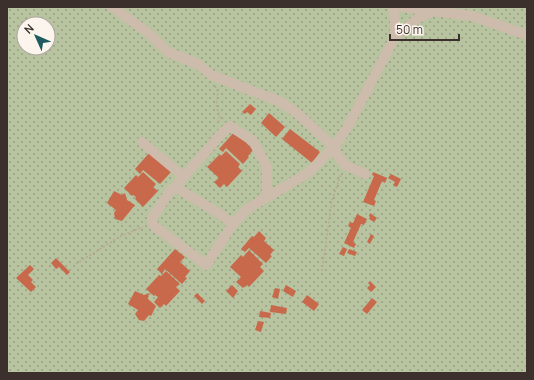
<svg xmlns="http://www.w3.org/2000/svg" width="534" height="380" viewBox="0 0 534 380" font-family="Manrope,sans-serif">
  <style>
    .grass { fill: url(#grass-dots); fill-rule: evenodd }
    .building { fill: #c8694b }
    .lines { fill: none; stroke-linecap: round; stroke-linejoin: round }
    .path { stroke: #b9a596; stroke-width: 1.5; stroke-dasharray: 2 2; stroke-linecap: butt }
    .minor { stroke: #cdbbac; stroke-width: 10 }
  </style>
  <defs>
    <pattern id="grass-dots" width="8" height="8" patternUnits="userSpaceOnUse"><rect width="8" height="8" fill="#b8c4a0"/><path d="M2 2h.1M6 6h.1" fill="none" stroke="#97a083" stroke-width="1.8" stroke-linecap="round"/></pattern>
  </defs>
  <rect width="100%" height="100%" fill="#f4ebe1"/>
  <path class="grass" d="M 7,7 L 527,7 L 527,373 L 7,373 ZM 24,24 L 48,24 L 48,48 L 24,48 Z"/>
  <g class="building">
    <path d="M 250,104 L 256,109 L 251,115 L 247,112 L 245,114 L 242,112 Z"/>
    <path d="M 269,113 L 285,127 L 276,137 L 261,123 Z"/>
    <path d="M 290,129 L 320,152 L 312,163 L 282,139 Z"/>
    <path d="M 235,131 L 253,150 L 248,156 L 249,157 L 243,164 L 226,148 L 223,152 L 219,149 Z"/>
    <path d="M 226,151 L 240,164 L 238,167 L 242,171 L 227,187 L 224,184 L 220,188 L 214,182 L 219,178 L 207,167 L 220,154 L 221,156 Z"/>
    <path d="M 150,152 L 171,172 L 160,184 L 143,170 L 140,174 L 135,169 Z"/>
    <path d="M 143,172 L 156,184 L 153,187 L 158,191 L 143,207 L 135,199 L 136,197 L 133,195 L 132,196 L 124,188 L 136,175 L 138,177 Z"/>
    <path d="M 373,172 L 387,178 L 385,183 L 382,181 L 374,200 L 376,201 L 374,206 L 363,202 L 374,176 L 372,175 Z"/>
    <path d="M 391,174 L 401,179 L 397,187 L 393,185 L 395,182 L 388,178 Z"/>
    <path d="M 114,191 L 122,195 L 125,193 L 127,200 L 135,205 L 122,221 L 115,219 L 114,213 L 116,210 L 107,203 Z"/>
    <path d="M 370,213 L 377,218 L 374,222 L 369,219 L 370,217 L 369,216 Z"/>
    <path d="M 357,214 L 367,219 L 364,225 L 361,224 L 353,242 L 356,244 L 354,248 L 344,243 L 351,228 L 348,226 L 350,222 L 353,223 Z"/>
    <path d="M 259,231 L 266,238 L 264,241 L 274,250 L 270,255 L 272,256 L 266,263 L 249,248 L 245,252 L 241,249 L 252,236 L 254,237 Z"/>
    <path d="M 371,234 L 374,236 L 370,244 L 367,242 Z"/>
    <path d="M 343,247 L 347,249 L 344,256 L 339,254 Z"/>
    <path d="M 175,249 L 185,257 L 180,262 L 190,271 L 185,277 L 187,278 L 182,284 L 165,269 L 162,274 L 157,269 Z"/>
    <path d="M 349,249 L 357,252 L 355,256 L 347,253 Z"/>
    <path d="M 249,250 L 263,264 L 260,267 L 264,271 L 249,287 L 247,285 L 243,288 L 236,282 L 241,277 L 230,267 L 241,255 L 243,257 Z"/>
    <path d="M 56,258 L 70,272 L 67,275 L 59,267 L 56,269 L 51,263 Z"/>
    <path d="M 30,265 L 34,269 L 28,275 L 33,280 L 31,282 L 36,287 L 31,292 L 16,278 Z"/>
    <path d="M 166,271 L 180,284 L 176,287 L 180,291 L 166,306 L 164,304 L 160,308 L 154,302 L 158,297 L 155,295 L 154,296 L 146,289 L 159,275 L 161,276 Z"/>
    <path d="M 370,281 L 376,287 L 371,292 L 367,288 L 370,285 L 368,283 Z"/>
    <path d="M 232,285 L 238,291 L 233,298 L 226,291 Z"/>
    <path d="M 286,285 L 296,291 L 293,297 L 283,291 Z"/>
    <path d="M 275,288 L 280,289 L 278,299 L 272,297 Z"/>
    <path d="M 135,291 L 144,295 L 149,293 L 148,299 L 156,306 L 151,316 L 149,315 L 144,321 L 139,320 L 135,314 L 138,310 L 128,304 Z"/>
    <path d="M 197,293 L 205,301 L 202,304 L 194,296 Z"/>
    <path d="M 307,295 L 319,304 L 314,311 L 302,302 Z"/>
    <path d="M 372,298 L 377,302 L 367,314 L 362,310 Z"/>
    <path d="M 271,305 L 287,308 L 286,314 L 270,312 Z"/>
    <path d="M 260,311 L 271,313 L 270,318 L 259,317 Z"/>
    <path d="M 258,321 L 264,322 L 261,332 L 255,330 Z"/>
  </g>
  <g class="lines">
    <g class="path">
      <path d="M 215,86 L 218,93 L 216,105 L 220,117 L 218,123"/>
      <path d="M 76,264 L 121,236 L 143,227"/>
      <path d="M 322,271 L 332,200 L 341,174"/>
      <path d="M 7,273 L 9,275"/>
    </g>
    <g class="minor">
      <path d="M 112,7 L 147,32 L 168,52 L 198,64 L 211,75 L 281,102 L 298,114 L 334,147 L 338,156 L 345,165 L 365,174"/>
      <path d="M 402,7 L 472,16 L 527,35"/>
      <path d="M 395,37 L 418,18 L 435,11"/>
      <path d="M 142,142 L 183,176"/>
      <path d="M 175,187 L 221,134 L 230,126 L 253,141 L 267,167 L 267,197"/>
      <path d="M 233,224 L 220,214 L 175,187 L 170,191 L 152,218 L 153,225 L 206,265 L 233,224 L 247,209 L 308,173 L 334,147 L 347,128 L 395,37 L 395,21 L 393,7"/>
    </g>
  </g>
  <rect width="534" height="380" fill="none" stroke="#3b302b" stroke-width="16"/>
  <g transform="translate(36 36) rotate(315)"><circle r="19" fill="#fbf5ee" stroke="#aea6a0"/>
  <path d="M0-3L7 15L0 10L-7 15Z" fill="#1f5a5e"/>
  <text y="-6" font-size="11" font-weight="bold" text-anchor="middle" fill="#3b302b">N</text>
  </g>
  <path d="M390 34v6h69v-6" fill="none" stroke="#3b302b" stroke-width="2"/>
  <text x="396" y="34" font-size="12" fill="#3b302b" stroke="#fbf5ee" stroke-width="3" paint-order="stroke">50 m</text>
</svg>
